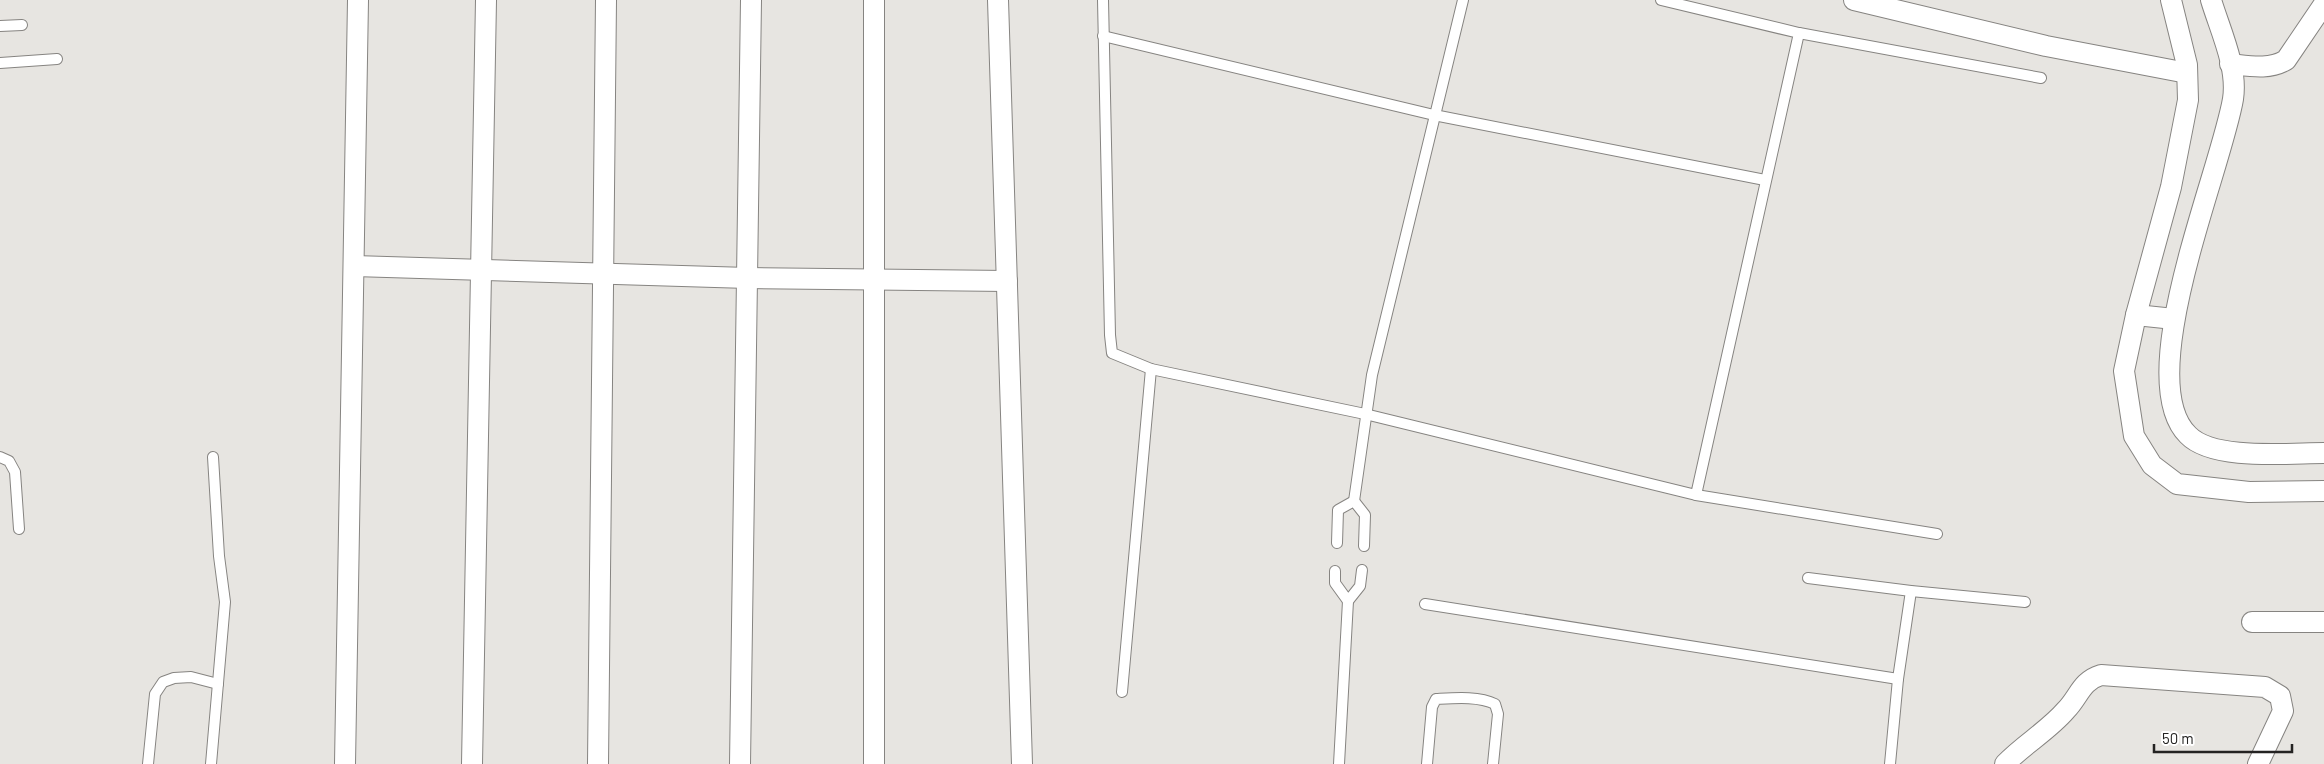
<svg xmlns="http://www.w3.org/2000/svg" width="2324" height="764" viewBox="0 0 2324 764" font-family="Barlow,sans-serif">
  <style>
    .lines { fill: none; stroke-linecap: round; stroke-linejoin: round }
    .service-casing { stroke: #868481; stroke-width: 12 }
    .minor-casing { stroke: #868481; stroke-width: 22 }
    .service { stroke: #fff; stroke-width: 10 }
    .minor { stroke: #fff; stroke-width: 20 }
  </style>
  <rect width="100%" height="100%" fill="#e7e5e1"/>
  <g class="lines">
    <defs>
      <g id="service">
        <path d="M 1103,0 L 1110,335 L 1112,353 L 1151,369 L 1365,414 L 1696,495 L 1799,33 L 1661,0"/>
        <path d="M 0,26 L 22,25"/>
        <path d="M 1799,33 L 2041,78"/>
        <path d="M 1103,36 L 1434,115 L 1765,180"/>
        <path d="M 0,63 L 57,59"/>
        <path d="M 0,457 L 9,461 L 15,472 L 19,529"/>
        <path d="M 1696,495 L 1937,534"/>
        <path d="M 1354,501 L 1372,375 L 1463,0"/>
        <path d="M 1337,543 L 1338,510 L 1354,501 L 1365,515 L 1364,546"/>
        <path d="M 1335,571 L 1335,583 L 1348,601 L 1360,586 L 1362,570"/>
        <path d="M 1808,578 L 1911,591 L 2025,602"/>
        <path d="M 1425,604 L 1898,679"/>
        <path d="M 1122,692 L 1151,369"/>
        <path d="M 148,764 L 155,694 L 163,682 L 174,678 L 191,677 L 218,684"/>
        <path d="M 211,764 L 225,602 L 219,556 L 213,457"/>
        <path d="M 1339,764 L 1348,601"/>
        <path d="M 1427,764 L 1432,707 L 1436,699 C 1455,698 1479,696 1495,704 L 1498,714 L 1493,764"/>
        <path d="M 1890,764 L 1898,679 L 1911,591"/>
      </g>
      <g id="minor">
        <path d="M 998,0 L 1022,764"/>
        <path d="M 1854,0 L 2046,46 L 2187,73"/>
        <path d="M 2171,0 L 2187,65 L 2188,100 L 2171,187 L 2136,315 L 2124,371 L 2134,436 L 2152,465 L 2177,484 L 2249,492 L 2324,491"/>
        <path d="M 2211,0 C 2220,30 2238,67 2233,99 C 2221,171 2131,379 2188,435 C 2213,461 2289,453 2324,453"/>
        <path d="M 2230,64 C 2250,66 2269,70 2286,60 L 2324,4"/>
        <path d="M 354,266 L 748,278 L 1007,281"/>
        <path d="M 2136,315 L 2174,319"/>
        <path d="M 2252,622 L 2324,622"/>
        <path d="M 345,764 L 358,0"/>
        <path d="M 472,764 L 486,0"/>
        <path d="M 598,764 L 606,0"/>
        <path d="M 740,764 L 751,0"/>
        <path d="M 874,764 L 874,0"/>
        <path d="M 2005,764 C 2024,744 2048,731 2066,710 C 2079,697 2081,681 2101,675 L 2265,687 L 2280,696 L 2283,711 L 2258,764"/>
      </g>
    </defs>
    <use href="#service" class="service-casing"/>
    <use href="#minor" class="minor-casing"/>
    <use href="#service" class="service"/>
    <use href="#minor" class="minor"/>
  </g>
  <path d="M2154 744v8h138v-8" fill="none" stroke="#242322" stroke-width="2.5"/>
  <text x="2162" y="744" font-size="15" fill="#242322" stroke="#ffffff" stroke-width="4" paint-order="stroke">50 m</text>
</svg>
